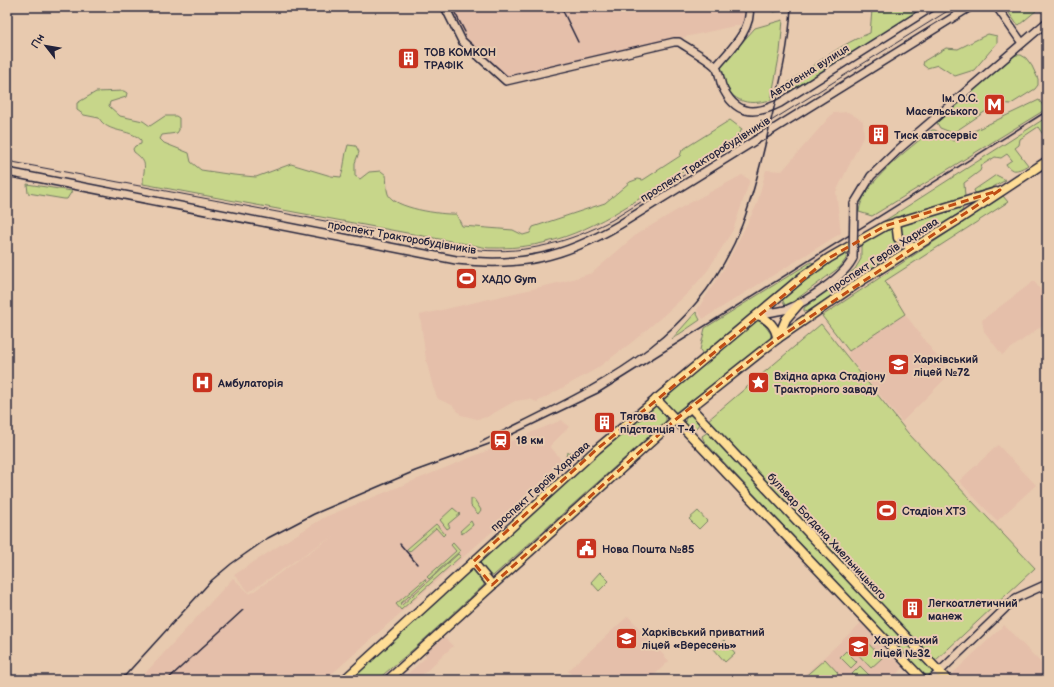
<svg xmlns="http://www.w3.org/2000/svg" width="1054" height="687" viewBox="0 0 1054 687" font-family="'Balsamiq Sans',sans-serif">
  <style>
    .built { fill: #e5bfaa }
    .green { fill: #c7d68a; stroke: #747c62 }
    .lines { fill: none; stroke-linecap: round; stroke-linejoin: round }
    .secondary-casing { stroke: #22223b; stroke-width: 10 }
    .primary-casing { stroke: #22223b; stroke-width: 11 }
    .secondary { stroke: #e8caaf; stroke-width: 7 }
    .primary { stroke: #fedd96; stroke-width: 8 }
    .tram { stroke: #22223b; stroke-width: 1 }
    .rail { stroke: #22223b; stroke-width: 1.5 }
    .secondary-bridge-casing { stroke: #22223b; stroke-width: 10; stroke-linecap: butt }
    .secondary-bridge { stroke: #e8caaf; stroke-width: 7 }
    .marked { fill: none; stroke: #c04e15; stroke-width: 3; stroke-dasharray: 8 5; stroke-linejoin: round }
    .labels { text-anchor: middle; stroke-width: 4; stroke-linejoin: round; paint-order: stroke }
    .poi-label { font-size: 11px; font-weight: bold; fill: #22223b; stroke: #e8caaf; text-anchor: start }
    .street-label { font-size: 11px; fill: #22223b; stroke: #e8caaf }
  </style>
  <rect width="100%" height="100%" fill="#e8caaf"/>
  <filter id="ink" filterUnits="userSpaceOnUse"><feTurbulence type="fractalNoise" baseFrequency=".025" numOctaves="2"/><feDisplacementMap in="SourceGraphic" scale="8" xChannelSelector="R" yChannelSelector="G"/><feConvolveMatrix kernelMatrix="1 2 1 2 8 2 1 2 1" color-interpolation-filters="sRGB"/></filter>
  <g filter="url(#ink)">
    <g class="built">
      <path d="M 449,7 L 742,7 L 745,16 L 743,24 L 507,77 L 466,43 Z"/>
      <path d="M 848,112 L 863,121 L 864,135 L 836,192 L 841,233 L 703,319 L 697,310 L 726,265 L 757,204 L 766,170 L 782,171 L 833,113 Z"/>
      <path d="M 742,175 L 750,180 L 733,230 L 708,270 L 688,293 L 664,315 L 631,343 L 596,369 L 537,402 L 529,399 L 515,401 L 487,417 L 477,419 L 461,415 L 452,405 L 438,399 L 433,387 L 426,360 L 420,315 L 566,281 L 592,273 L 637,234 L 684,206 Z"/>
      <path d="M 1034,281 L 1047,299 L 1047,322 L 1002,355 L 984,331 L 982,320 Z"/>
      <path d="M 905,314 L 950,374 L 902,422 L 848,356 L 849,351 Z"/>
      <path d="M 562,420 L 569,427 L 550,446 L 566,466 L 325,680 L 139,680 L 233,578 L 250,594 L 324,542 L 335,537 L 323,542 L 249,592 L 234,575 L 283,543 L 325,517 Z"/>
      <path d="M 998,445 L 1036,485 L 997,521 L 959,481 Z"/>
      <path d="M 628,616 L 669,661 L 649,680 L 577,680 L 568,671 Z"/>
      <path d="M 861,623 L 903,668 L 890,680 L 799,680 Z"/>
      <path d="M 1004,625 L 1047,669 L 1047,680 L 956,680 L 951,675 Z"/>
      <path d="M 444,637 L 453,646 L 417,680 L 401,680 L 426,657 L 425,654 Z"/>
    </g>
    <g class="green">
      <path d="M 763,7 L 786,7 L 786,9 L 774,12 Z"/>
      <path d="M 861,7 L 926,7 L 790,91 L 789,82 C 815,65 842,43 870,33 L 872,10 Z"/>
      <path d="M 1005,7 L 1047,7 L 1047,11 L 1037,10 L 1019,25 L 1016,23 Z"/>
      <path d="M 783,20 L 780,52 L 771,100 C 753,104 739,105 727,89 C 724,83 722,73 720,67 L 755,28 Z"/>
      <path d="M 988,34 L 997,36 L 997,43 L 974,70 L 955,76 L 938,65 L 927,68 L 923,65 L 924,61 L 946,48 L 958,49 Z"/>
      <path d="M 1015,55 L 1021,55 L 1026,58 L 1032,66 L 1038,79 L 1038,85 L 1035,89 L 1011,104 L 998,103 L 953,133 L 940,128 L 937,123 L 942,117 Z"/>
      <path d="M 124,91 L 127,93 L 126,97 L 110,102 L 109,106 L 120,116 L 143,121 L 150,126 L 165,116 L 176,116 L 179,118 L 179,130 L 177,133 L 162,135 L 160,139 L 164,143 L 189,153 L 191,162 L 201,170 L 234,175 L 256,177 L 291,164 L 331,176 L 341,177 C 345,167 344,156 348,145 L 356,146 L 359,152 L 355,163 L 355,176 L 360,179 L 369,172 L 381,171 L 386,175 C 387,181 386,189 388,194 C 393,208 442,215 456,214 L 462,226 L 513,230 L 523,235 L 530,233 L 533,227 L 605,203 L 630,182 L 638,179 L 643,180 L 680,156 L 682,150 L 730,120 L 742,129 L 738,137 C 710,155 681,173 652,191 C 597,225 556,250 488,248 L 143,184 C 143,166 150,164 134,152 L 133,149 L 135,146 L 141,144 L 141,140 C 129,128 108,134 99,118 L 84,115 L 77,110 L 77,103 L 96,92 Z"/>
      <path d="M 1039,100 L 1044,107 L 1043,111 L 872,216 L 859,212 C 861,184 910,148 932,130 L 935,130 L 953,141 Z"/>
      <path d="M 1047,117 L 1047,133 L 1044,136 L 1038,127 L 1020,139 L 1019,145 L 1015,148 L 1028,165 C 1020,170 1012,174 1006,164 L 1012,160 L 1007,154 L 1001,158 L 995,157 L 982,165 L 980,171 L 964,183 L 965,197 L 878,225 Z"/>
      <path d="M 996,175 L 1006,180 L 991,188 L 975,193 L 974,190 Z"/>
      <path d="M 27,184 L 72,191 L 67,199 L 64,199 L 28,193 Z"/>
      <path d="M 1003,196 L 1008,202 L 885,281 L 905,314 L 849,351 L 822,316 Z"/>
      <path d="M 961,206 L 963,209 L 961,212 L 912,243 L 902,239 L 900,227 L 901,223 Z"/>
      <path d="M 892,226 L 894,239 L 903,249 L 807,312 L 804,311 L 804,308 L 855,269 L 861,259 L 861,242 Z"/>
      <path d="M 847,250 L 846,259 L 840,267 L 786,307 L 781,297 Z"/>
      <path d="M 811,262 L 814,263 L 809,268 L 703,354 L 700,350 L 705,328 Z"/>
      <path d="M 696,312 L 700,320 L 672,339 Z"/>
      <path d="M 756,319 L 761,320 L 771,334 L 770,340 L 676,412 L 673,413 L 661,402 L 662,397 Z"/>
      <path d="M 821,324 L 908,433 L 1035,568 L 935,661 L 707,421 Z"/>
      <path d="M 652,406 L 656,406 L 666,417 L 666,421 L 493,576 L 490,575 L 480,563 L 481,559 Z"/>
      <circle cx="692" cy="422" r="7"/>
      <path d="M 708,432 L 930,667 L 933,674 L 926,676 L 923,674 L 704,441 L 702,436 Z"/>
      <path d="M 582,446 L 585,446 L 585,449 L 574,460 L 566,457 L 567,453 L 577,451 Z"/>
      <path d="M 471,499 L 474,499 L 481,510 L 478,514 L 471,506 Z"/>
      <path d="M 453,508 L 460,514 L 448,524 L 450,527 L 447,529 L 440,520 Z"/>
      <path d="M 698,511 L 707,521 L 699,529 L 689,519 Z"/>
      <path d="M 471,521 L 473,525 L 462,534 L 460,531 Z"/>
      <path d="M 436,524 L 445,534 L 443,536 L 436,528 L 409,552 L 407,549 Z"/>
      <path d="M 453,543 L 460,551 L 429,579 L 427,577 L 456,551 L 451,545 Z"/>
      <path d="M 458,554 L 461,556 L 401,610 L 396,604 L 425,579 L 426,581 L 400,604 L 401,606 Z"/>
      <path d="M 470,568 L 474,569 L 484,581 L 484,585 L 417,646 L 377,680 L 349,680 Z"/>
      <path d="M 600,572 L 609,581 L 599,591 L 591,582 Z"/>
      <path d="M 862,637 L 882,658 L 871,668 L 851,647 Z"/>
      <path d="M 724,640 L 735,653 L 725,662 L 714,649 Z"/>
      <path d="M 846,651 L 857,662 L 851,668 L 840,657 Z"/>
      <path d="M 825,659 L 838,673 L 830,680 L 801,680 Z"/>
      <path d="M 860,666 L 874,680 L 858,680 L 852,674 Z"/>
    </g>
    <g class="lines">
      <defs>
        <g id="secondary">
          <path d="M 445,7 L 462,41 L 506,81 L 674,42 L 679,42 C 689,49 707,58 715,66 C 719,70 720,80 722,86 C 735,115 754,116 780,103 L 932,7"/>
          <path d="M 997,7 L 1022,43"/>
          <path d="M 716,67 C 729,51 753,29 749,7"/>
          <path d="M 7,172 L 456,260 C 520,267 563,258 619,225 L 970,7"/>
          <path d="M 854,204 L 871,176 L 899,149 L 1047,22"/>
          <path d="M 758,315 C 768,312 778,312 788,309 C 806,302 845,276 853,258"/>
          <path d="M 931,680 L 1016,598 L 1047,584"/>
        </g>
        <g id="primary">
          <path d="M 896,222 L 898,238 L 905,244 L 914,247"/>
          <path d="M 757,315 C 768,318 777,328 777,339"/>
          <path d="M 778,338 L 786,319 L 799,304"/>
          <path d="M 656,399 L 923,680"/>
          <path d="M 691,408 L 947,680"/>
          <path d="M 473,562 L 492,585"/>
          <path d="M 344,680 L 597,449 L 802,277 L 829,258 L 885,226 L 996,192"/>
          <path d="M 388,680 L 675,420 L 777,339 L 864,279 L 958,220 L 1047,161"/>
        </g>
      </defs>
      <use href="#secondary" class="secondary-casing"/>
      <use href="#primary" class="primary-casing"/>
      <use href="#secondary" class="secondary"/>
      <use href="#primary" class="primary"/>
      <path class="tram" d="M 7,161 L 479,250 C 528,254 569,242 612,220 L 954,7"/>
      <g class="rail">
        <path d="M 452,7 L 465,32"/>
        <path d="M 561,7 L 578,42"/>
        <path d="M 481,442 C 589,387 695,347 742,225 C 753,196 760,167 767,137 C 777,94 789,52 791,7"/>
        <path d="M 400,544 L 417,564"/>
        <path d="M 121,680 L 212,580 L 231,564 L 268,538 L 314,514 L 415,471 L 500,440 L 598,393 L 1047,111"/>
        <path d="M 167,680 L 243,610"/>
      </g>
      <defs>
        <path id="secondary-bridge" d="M 853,258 L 854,204"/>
      </defs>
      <use href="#secondary-bridge" class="secondary-bridge-casing"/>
      <use href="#secondary-bridge" class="secondary-bridge"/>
    </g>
  </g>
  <path class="marked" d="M 1000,190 L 777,339 L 675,420 L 492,585 L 473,562 L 597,449 L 829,258 L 885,226 Z"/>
  <defs>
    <symbol id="building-square" viewBox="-11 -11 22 22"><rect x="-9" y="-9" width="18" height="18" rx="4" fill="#c8321e" stroke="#e8caaf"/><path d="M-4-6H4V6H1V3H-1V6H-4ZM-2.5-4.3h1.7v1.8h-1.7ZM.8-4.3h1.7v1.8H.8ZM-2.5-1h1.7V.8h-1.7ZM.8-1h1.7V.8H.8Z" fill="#fff"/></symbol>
    <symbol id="metro-square" viewBox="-11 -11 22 22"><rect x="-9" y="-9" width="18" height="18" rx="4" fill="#c8321e" stroke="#e8caaf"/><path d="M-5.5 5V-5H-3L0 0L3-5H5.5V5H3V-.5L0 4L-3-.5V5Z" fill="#fff"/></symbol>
    <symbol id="stadium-square" viewBox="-11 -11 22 22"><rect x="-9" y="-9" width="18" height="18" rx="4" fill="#c8321e" stroke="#e8caaf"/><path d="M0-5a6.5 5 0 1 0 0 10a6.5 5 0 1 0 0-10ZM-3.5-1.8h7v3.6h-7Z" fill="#fff"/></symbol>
    <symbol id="school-square" viewBox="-11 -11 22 22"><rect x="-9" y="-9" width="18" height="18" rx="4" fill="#c8321e" stroke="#e8caaf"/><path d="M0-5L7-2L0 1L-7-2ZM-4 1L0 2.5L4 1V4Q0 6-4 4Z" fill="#fff"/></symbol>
    <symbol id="sight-square" viewBox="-11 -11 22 22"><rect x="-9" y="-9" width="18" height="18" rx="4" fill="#c8321e" stroke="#e8caaf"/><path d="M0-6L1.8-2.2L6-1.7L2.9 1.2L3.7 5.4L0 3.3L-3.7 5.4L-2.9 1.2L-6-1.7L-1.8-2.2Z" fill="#fff"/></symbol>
    <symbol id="hospital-square" viewBox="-11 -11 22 22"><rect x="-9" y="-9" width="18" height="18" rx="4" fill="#c8321e" stroke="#e8caaf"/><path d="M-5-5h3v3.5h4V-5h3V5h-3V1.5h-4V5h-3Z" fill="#fff"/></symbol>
    <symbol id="station-square" viewBox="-11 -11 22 22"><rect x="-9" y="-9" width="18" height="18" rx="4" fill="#c8321e" stroke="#e8caaf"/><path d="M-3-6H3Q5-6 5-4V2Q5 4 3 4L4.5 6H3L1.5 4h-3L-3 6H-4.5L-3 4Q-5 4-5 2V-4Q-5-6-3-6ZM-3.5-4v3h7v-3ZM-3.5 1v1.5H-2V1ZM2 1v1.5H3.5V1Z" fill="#fff"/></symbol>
    <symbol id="civic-square" viewBox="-11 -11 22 22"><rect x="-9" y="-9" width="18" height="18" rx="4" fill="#c8321e" stroke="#e8caaf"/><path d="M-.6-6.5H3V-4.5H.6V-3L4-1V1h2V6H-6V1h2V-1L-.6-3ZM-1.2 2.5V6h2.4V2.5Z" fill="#fff"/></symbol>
  </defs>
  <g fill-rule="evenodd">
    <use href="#building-square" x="396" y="46" width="25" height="25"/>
    <use href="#metro-square" x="982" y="92" width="25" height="25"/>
    <use href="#building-square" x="866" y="122" width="25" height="25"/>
    <use href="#stadium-square" x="454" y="266" width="25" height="25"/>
    <use href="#school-square" x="886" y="352" width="25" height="25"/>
    <use href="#sight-square" x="746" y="370" width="25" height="25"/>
    <use href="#hospital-square" x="190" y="370" width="25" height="25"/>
    <use href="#building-square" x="592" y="410" width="25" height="25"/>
    <use href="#station-square" x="488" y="428" width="25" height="25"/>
    <use href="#stadium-square" x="874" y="498" width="25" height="25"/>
    <use href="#civic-square" x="574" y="536" width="25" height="25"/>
    <use href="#building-square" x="900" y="596" width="25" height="25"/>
    <use href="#school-square" x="614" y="626" width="25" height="25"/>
    <use href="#school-square" x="846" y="634" width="25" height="25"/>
  </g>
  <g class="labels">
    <g class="poi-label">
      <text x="424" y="56">ТОВ КОМКОН<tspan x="424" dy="13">ТРАФІК</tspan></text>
      <text x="978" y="102" text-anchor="end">Ім. О.С.<tspan x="978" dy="13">Масельського</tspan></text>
      <text x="894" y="139">Тиск автосервіс</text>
      <text x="482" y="283">ХАДО Gym</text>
      <text x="914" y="363">Харківський<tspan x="914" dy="13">ліцей №72</tspan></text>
      <text x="774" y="380">Вхідна арка Стадіону<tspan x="774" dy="13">Тракторного заводу</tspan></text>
      <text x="218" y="387">Амбулаторія</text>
      <text x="620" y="420">Тягова<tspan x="620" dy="13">підстанція Т-4</tspan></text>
      <text x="516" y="444">18 км</text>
      <text x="902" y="515">Стадіон ХТЗ</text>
      <text x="602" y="553">Нова Пошта №85</text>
      <text x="928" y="607">Легкоатлетичний<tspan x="928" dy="13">манеж</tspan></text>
      <text x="642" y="636">Харківський приватний<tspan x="642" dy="13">ліцей «Вересень»</tspan></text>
      <text x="874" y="644">Харківський<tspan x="874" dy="13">ліцей №32</tspan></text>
    </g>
    <g class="street-label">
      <text transform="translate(809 71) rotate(-32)" y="4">Автоґенна вулиця</text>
      <text transform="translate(705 159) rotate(-32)" y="4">проспект Тракторобудівників</text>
      <text transform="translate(402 237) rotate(10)" y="4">проспект Тракторобудівників</text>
      <text transform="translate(883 255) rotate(-33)" y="4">проспект Героїв Харкова</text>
      <text transform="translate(540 486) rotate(-42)" y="4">проспект Героїв Харкова</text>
      <text transform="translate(827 536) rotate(47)" y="4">бульвар Богдана Хмельницького</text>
    </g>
  </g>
  <rect width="1054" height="687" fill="none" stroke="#e8caaf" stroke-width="24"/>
  <rect x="12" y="12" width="1030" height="663" fill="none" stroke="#22223b" stroke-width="1.5" filter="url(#ink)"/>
  <g transform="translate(46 46) rotate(301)" stroke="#e8caaf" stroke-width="3" paint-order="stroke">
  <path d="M0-3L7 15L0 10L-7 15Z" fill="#22223b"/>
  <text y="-6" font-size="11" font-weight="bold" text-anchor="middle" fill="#22223b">Пн</text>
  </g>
</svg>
